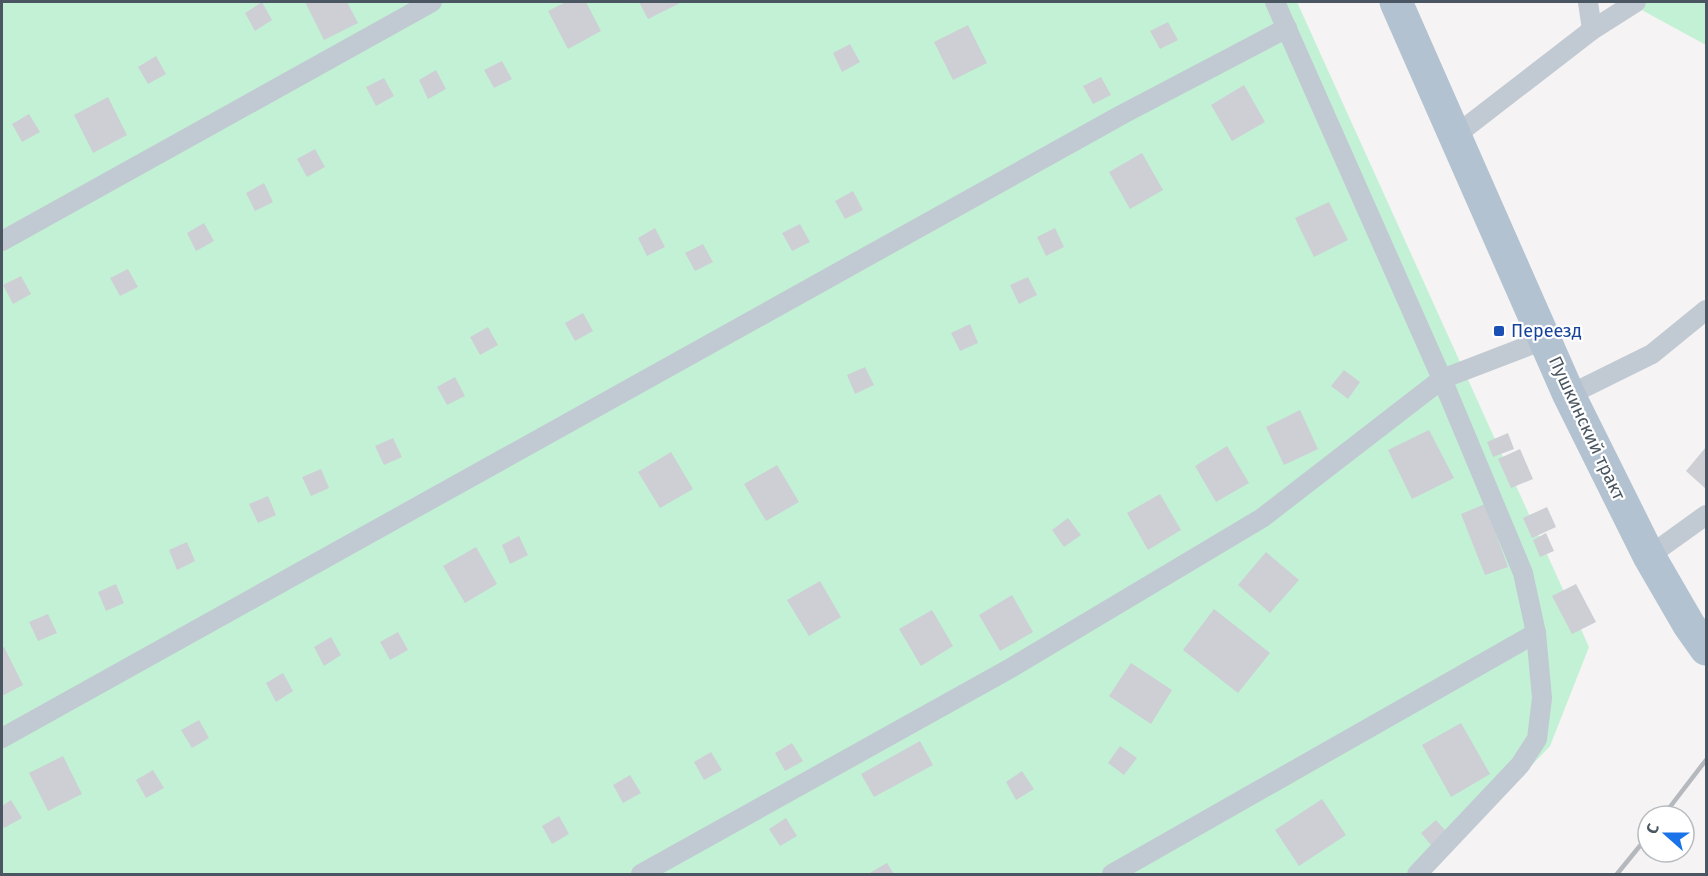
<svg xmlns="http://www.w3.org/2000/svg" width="1708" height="876" viewBox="0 0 1708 876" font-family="'Fira Sans',sans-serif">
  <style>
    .green { fill: #c3f1d5 }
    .building { fill: #cdcfd5 }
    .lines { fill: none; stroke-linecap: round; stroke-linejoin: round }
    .service { stroke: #c1cad2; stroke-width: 20 }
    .primary { stroke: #b3c2d1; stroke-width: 33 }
    .rail { stroke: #b5b8bd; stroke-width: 4.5 }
    .transit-dot { fill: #1a4fb4; stroke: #fff; stroke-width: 2 }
    .labels { text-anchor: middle; stroke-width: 4.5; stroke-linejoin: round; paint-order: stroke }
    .transit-label { font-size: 18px; fill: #164399; stroke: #fff; text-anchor: start }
    .street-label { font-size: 18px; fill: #4a5661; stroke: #fff }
  </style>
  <rect width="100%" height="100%" fill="#f5f3f3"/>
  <g class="green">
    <path d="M 2,2 L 1297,2 L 1589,647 L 1550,746 L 1429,874 L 2,874 Z"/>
    <path d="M 1627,2 L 1706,2 L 1706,45 Z"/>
  </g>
  <g class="building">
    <path d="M 262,2 L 272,20 L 255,31 L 245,13 Z"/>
    <path d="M 305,2 L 347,2 L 358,23 L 324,40 Z"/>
    <path d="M 566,2 L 586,2 L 601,31 L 568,49 L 548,11 Z"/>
    <path d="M 639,2 L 682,2 L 648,19 Z"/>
    <path d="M 1168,22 L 1178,40 L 1160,49 L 1150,31 Z"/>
    <path d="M 968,25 L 987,63 L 953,80 L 934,42 Z"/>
    <path d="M 850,44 L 860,62 L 842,72 L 833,53 Z"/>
    <path d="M 156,56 L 166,74 L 148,84 L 138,67 Z"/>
    <path d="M 502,61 L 512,79 L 494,88 L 484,70 Z"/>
    <path d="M 436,70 L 446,89 L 428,99 L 419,80 Z"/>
    <path d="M 1101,77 L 1111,95 L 1093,104 L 1083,86 Z"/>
    <path d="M 384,78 L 394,96 L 376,106 L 366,87 Z"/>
    <path d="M 1244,85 L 1265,122 L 1232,141 L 1211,105 Z"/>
    <path d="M 108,97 L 127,135 L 93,153 L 74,115 Z"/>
    <path d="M 29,114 L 40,132 L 22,142 L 12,124 Z"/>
    <path d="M 315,149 L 325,167 L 307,177 L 297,159 Z"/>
    <path d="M 1142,153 L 1163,190 L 1130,209 L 1109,172 Z"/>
    <path d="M 264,183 L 273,202 L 255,211 L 246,193 Z"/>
    <path d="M 853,191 L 863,210 L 845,219 L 835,201 Z"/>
    <path d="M 1329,202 L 1348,240 L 1314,257 L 1295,218 Z"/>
    <path d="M 204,223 L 214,241 L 196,251 L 187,233 Z"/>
    <path d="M 800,224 L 810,242 L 792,251 L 782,233 Z"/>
    <path d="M 655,228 L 665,247 L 647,256 L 638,238 Z"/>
    <path d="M 1055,228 L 1064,247 L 1046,256 L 1037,237 Z"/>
    <path d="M 703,244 L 713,262 L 695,271 L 685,253 Z"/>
    <path d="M 128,269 L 138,287 L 120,296 L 110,278 Z"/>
    <path d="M 21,276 L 31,294 L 13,304 L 3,285 Z"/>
    <path d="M 1028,277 L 1037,295 L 1019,304 L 1010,285 Z"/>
    <path d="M 583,313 L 593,331 L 575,341 L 565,323 Z"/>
    <path d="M 970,324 L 978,343 L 960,351 L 951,333 Z"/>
    <path d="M 488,327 L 498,345 L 480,355 L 470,337 Z"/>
    <path d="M 865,367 L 874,385 L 855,394 L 847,375 Z"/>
    <path d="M 1344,370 L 1360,382 L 1348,399 L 1331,386 Z"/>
    <path d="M 455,377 L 465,396 L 447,405 L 437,387 Z"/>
    <path d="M 1300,410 L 1318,449 L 1284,465 L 1266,427 Z"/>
    <path d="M 1429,430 L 1454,478 L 1412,499 L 1388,450 Z"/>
    <path d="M 1508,433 L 1514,449 L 1493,457 L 1487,442 Z"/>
    <path d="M 393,438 L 402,457 L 384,465 L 375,446 Z"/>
    <path d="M 1227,446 L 1249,483 L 1216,502 L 1195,466 Z"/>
    <path d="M 1706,447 L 1706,489 L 1686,471 Z"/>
    <path d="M 1520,449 L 1533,479 L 1511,488 L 1498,459 Z"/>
    <path d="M 671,452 L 693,489 L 660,508 L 638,472 Z"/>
    <path d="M 777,465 L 799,502 L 766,521 L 744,484 Z"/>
    <path d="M 321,469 L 329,488 L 311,496 L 302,477 Z"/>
    <path d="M 1160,494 L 1181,530 L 1148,550 L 1127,513 Z"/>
    <path d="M 268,496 L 276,515 L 258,523 L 249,504 Z"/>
    <path d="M 1485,504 L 1508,567 L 1485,575 L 1461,514 Z"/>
    <path d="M 1547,507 L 1556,527 L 1532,538 L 1523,518 Z"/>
    <path d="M 1068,518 L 1081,535 L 1064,547 L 1052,530 Z"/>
    <path d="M 1546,533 L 1554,551 L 1540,557 L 1533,540 Z"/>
    <path d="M 519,536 L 528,555 L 510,564 L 502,545 Z"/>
    <path d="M 187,542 L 195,561 L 177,570 L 169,550 Z"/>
    <path d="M 476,547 L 497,584 L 465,603 L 443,566 Z"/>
    <path d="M 1266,552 L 1299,580 L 1270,613 L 1238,585 Z"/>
    <path d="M 820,581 L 841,617 L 809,636 L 787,600 Z"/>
    <path d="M 116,584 L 124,603 L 106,611 L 98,592 Z"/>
    <path d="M 1576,584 L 1596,622 L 1572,634 L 1552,596 Z"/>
    <path d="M 1012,595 L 1033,632 L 1000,651 L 979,615 Z"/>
    <path d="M 1214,609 L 1270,653 L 1238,693 L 1183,650 Z"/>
    <path d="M 932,610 L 953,646 L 921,666 L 899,629 Z"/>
    <path d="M 48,614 L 57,633 L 38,641 L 29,622 Z"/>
    <path d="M 398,632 L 408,650 L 390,660 L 380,642 Z"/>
    <path d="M 331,637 L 341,655 L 324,666 L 314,647 Z"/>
    <path d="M 4,647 L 23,685 L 2,696 L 2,648 Z"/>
    <path d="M 1131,663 L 1172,690 L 1151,724 L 1109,696 Z"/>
    <path d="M 283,673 L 293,691 L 276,702 L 266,683 Z"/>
    <path d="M 199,720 L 209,738 L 192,748 L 181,730 Z"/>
    <path d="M 1461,723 L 1490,774 L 1451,797 L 1422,745 Z"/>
    <path d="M 920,741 L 933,765 L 874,797 L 861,774 Z"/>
    <path d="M 792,743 L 803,761 L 785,771 L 775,753 Z"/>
    <path d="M 1120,746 L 1137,758 L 1124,775 L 1108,763 Z"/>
    <path d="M 711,752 L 722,770 L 704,780 L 694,762 Z"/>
    <path d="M 63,756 L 82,794 L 48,811 L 29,773 Z"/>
    <path d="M 153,770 L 164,788 L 146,798 L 136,780 Z"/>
    <path d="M 1022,771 L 1034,789 L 1016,800 L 1006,782 Z"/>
    <path d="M 630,775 L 641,793 L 623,803 L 613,785 Z"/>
    <path d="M 1322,799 L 1346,835 L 1299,866 L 1275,830 Z"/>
    <path d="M 11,800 L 22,818 L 4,828 L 2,823 L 2,806 Z"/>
    <path d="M 559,816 L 569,834 L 552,844 L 542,826 Z"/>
    <path d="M 786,818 L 797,836 L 780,846 L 769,829 Z"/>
    <path d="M 1436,820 L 1450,836 L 1434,849 L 1421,833 Z"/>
    <path d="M 887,863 L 894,874 L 868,874 Z"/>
  </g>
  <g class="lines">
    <g class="service">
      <path d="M 1275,2 L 1442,379 L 1523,573 L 1536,633 L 1542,698 L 1537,739 L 1520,765 L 1417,874"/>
      <path d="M 1588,2 L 1592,30"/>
      <path d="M 1456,135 L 1592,30 L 1636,2"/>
      <path d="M 2,241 L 432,2"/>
      <path d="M 1569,395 L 1652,354 L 1706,310"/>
      <path d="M 1649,556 L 1706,515"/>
      <path d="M 2,738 L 1123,114 L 1287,28"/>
      <path d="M 641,874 L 1009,669 L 1262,518 L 1442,379 L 1546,339"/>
      <path d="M 1112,874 L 1536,633"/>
    </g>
    <path class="primary" d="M 1396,2 L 1569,395 L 1649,556 L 1689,625 L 1706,649"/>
    <g class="rail">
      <path d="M 1663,816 L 1706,760"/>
      <path d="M 1617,874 L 1648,836"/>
    </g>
  </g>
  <rect class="transit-dot" x="1493" y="325" width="12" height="12" rx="3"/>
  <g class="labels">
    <g class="transit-label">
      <text x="1511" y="337">Переезд</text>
    </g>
    <g class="street-label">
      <text transform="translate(1587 428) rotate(65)" y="6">Пушкинский тракт</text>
    </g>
  </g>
  <rect width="1708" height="876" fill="none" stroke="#4a5661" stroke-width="6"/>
  <g transform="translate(1666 834) rotate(291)"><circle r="28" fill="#ffffff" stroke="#b7bbc0" stroke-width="1.5"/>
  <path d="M0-4.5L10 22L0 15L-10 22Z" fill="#1a73e8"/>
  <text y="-9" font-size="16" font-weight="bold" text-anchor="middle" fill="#4a5661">С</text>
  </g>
</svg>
